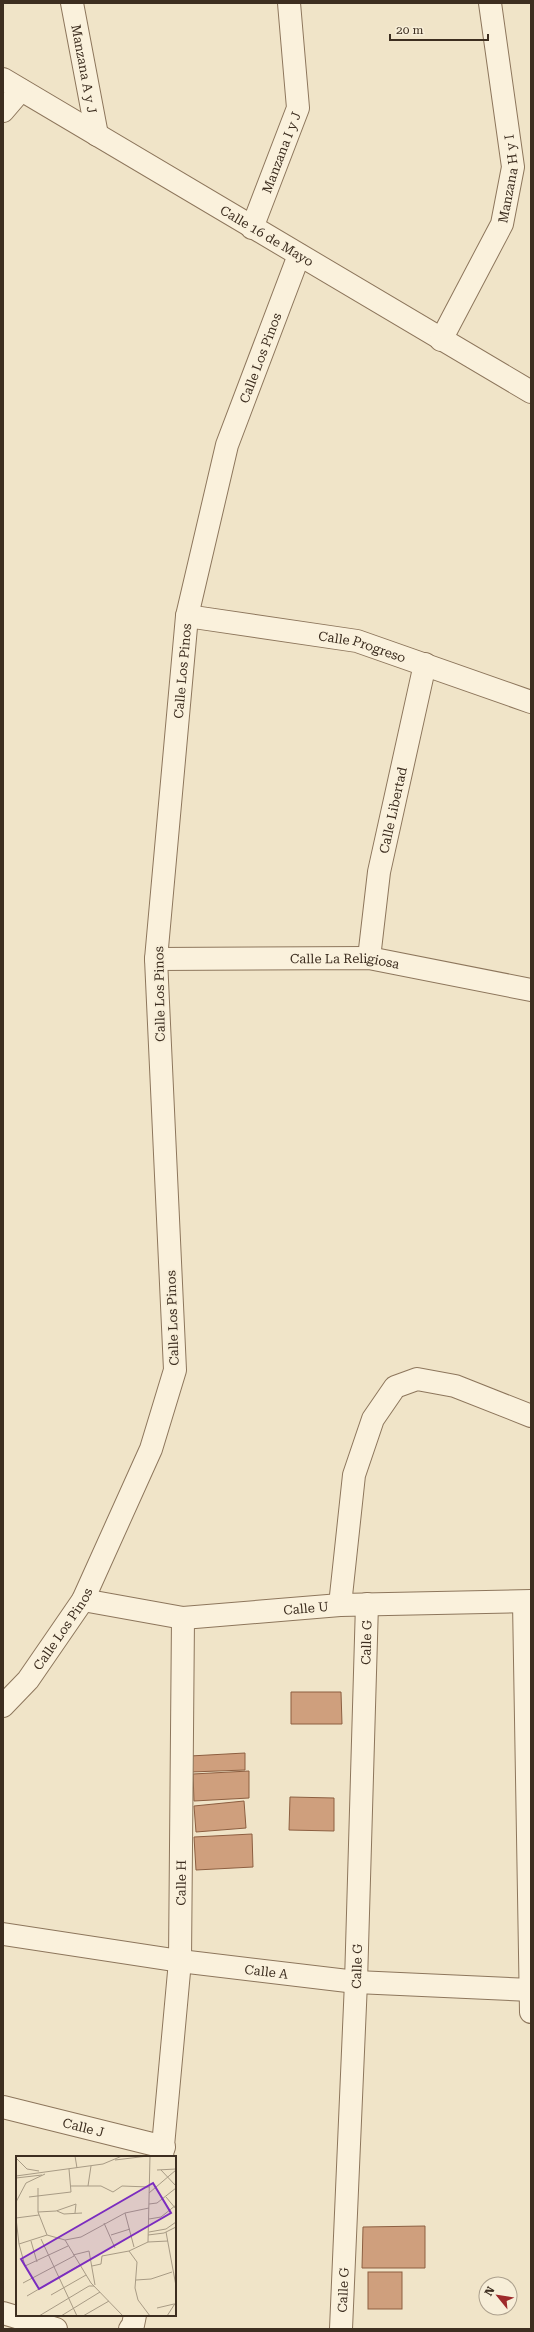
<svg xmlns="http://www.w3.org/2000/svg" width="534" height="2332" viewBox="0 0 534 2332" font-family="'Roboto Serif',serif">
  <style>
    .building { fill: #cf9f7d; stroke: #8d5f41 }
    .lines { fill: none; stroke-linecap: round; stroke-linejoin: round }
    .street-casing { stroke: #8d765c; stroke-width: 24 }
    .street { stroke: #faf1dc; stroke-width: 22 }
    .labels { text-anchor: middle; stroke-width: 4; stroke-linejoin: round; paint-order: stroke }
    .street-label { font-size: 13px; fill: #3d2e20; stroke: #f7eed8 }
    .inset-road { fill: none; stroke: #a89b85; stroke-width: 1 }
    .view { fill: #7b2cbf; fill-opacity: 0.15; stroke: #7b2cbf; stroke-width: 2 }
    .inset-edge { fill: none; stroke: #3d2e20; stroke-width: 2 }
  </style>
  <rect width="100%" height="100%" fill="#f0e4c8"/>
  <g class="building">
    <path d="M 291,1692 L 341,1692 L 342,1724 L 291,1724 Z"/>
    <path d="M 245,1753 L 245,1770 L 191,1772 L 190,1756 Z"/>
    <path d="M 249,1771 L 249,1798 L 194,1801 L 193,1774 Z"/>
    <path d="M 290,1797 L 334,1798 L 334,1831 L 289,1830 Z"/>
    <path d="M 244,1801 L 246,1828 L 196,1832 L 194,1806 Z"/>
    <path d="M 252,1834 L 253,1867 L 196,1870 L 194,1837 Z"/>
    <path d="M 425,2226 L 425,2268 L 362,2268 L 363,2227 Z"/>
    <rect x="368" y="2272" width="34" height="37"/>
  </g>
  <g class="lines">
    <defs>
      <g id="street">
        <path id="s1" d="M 72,3 L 97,135"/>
        <path id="s2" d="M 3,79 L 531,392"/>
        <path d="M 3,111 L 21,90"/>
        <path id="s3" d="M 252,228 L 298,108 L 289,3"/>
        <path id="s4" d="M 441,340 L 502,224 L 513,167 L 490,3"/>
        <path id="s5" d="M 187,616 L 357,641 L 531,702"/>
        <path id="s6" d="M 369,958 L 379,872 L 425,664"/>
        <path id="s7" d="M 156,959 L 369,958 L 531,990"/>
        <path id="s8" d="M 83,1600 L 183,1618 L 340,1605 L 531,1601"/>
        <path d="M 524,1602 L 531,2012"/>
        <path d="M 340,1605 L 354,1475 L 373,1419 L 395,1387 L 417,1379 L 455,1386 L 531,1416"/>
        <path id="s9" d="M 3,1706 L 28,1680 L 83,1600 L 151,1449 L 175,1370 L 156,959 L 187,616 L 227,445 L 299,255"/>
        <path id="s10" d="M 3,1934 L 180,1961 L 356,1982 L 531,1990"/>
        <path id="s11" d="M 3,2107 L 164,2147"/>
        <path id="s12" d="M 162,2157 L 180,1961 L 183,1618"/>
        <path d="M 3,2313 L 56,2329"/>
        <path d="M 130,2329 L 133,2325 L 135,2315"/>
        <path id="s13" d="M 341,2329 L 356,1982 L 367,1604"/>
      </g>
    </defs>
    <use href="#street" class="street-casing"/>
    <use href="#street" class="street"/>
  </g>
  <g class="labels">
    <g class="street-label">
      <text dy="5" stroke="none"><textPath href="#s1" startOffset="67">Manzana A y J</textPath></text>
      <text dy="5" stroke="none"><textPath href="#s3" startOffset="81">Manzana I y J</textPath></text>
      <text dy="5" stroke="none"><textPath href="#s4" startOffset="177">Manzana H y I</textPath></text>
      <text dy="5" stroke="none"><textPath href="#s2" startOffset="307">Calle 16 de Mayo</textPath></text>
      <text dy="5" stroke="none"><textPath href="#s9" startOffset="1406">Calle Los Pinos</textPath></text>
      <text dy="5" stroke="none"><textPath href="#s5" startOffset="178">Calle Progreso</textPath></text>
      <text dy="5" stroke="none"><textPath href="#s9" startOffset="1082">Calle Los Pinos</textPath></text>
      <text dy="5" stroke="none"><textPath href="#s6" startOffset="150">Calle Libertad</textPath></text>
      <text dy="5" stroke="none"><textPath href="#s7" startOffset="189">Calle La Religiosa</textPath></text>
      <text transform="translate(159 994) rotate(-91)" y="5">Calle Los Pinos</text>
      <text transform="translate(172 1318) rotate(-92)" y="5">Calle Los Pinos</text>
      <text dy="5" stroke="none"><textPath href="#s8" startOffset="225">Calle U</textPath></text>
      <text dy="5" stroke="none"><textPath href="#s9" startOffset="98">Calle Los Pinos</textPath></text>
      <text dy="5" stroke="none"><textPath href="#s13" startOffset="687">Calle G</textPath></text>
      <text dy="5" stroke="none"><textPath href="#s12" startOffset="275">Calle H</textPath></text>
      <text dy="5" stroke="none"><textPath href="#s13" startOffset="363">Calle G</textPath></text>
      <text dy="5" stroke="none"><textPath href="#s10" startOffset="266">Calle A</textPath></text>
      <text dy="5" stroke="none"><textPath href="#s11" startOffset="83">Calle J</textPath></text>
      <text dy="5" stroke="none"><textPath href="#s13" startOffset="39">Calle G</textPath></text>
    </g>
  </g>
  <g transform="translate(16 2156)">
    <rect width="160" height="160" fill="#f0e4c8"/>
    <path class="inset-road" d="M 21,0 L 42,0M 59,0 L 61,12M 0,2 L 11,13 L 23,15M 99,4 L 132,0M 141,14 L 160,13M 145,14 L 160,30M 0,20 L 87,8 L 106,0M 0,22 L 26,19M 55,30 L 85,30 L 97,36 L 106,30 L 133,31M 72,30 L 75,10M 22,32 L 22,56 L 31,79M 133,37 L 160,14M 13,41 L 55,36 L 53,13M 150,41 L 160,53M 0,46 L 10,27 L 29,18M 133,48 L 141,47 L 160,32M 41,55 L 48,58 L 66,57M 22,56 L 40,55 L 60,48 L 59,57M 109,57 L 118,91M 0,62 L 3,88 L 9,110 L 52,90M 0,62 L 23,59M 133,63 L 145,61 L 160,49M 88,67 L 99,92M 133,76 L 150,73 L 160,66M 150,76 L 160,130M 31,79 L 49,84 L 65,81 L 109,57 L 133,52M 95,79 L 114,73M 132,79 L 148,77 L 160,71M 25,83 L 61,160M 49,84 L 75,127 L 107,160M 15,85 L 21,106M 132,86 L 134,0M 3,88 L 31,79M 113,95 L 121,106 L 119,132 L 122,144 L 134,160M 57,99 L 73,95 L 79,129M 76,110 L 85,108 L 86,100 L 113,95 L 132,86 L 152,85M 120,124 L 135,123 L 156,116M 7,127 L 58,100M 35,139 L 70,119M 11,140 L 64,109M 141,152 L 158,148M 23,160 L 73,130 L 78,130M 45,160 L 84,136M 67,160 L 93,145M 151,160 L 160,146"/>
    <path class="view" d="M 137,27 L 155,57 L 23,133 L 5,103 Z"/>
    <rect width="160" height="160" class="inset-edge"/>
  </g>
  <rect width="534" height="2332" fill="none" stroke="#3d2e20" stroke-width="8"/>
  <g transform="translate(498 2296) rotate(300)"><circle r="19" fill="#f7eed8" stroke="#ada18e"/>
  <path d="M0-3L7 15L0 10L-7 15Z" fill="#9e2a2b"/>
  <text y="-6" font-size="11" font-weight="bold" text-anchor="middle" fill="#3d2e20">N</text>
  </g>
  <path d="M390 34v6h98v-6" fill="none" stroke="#3d2e20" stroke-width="2"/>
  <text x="396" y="34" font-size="12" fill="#3d2e20" stroke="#f7eed8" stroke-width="3" paint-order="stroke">20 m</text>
</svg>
